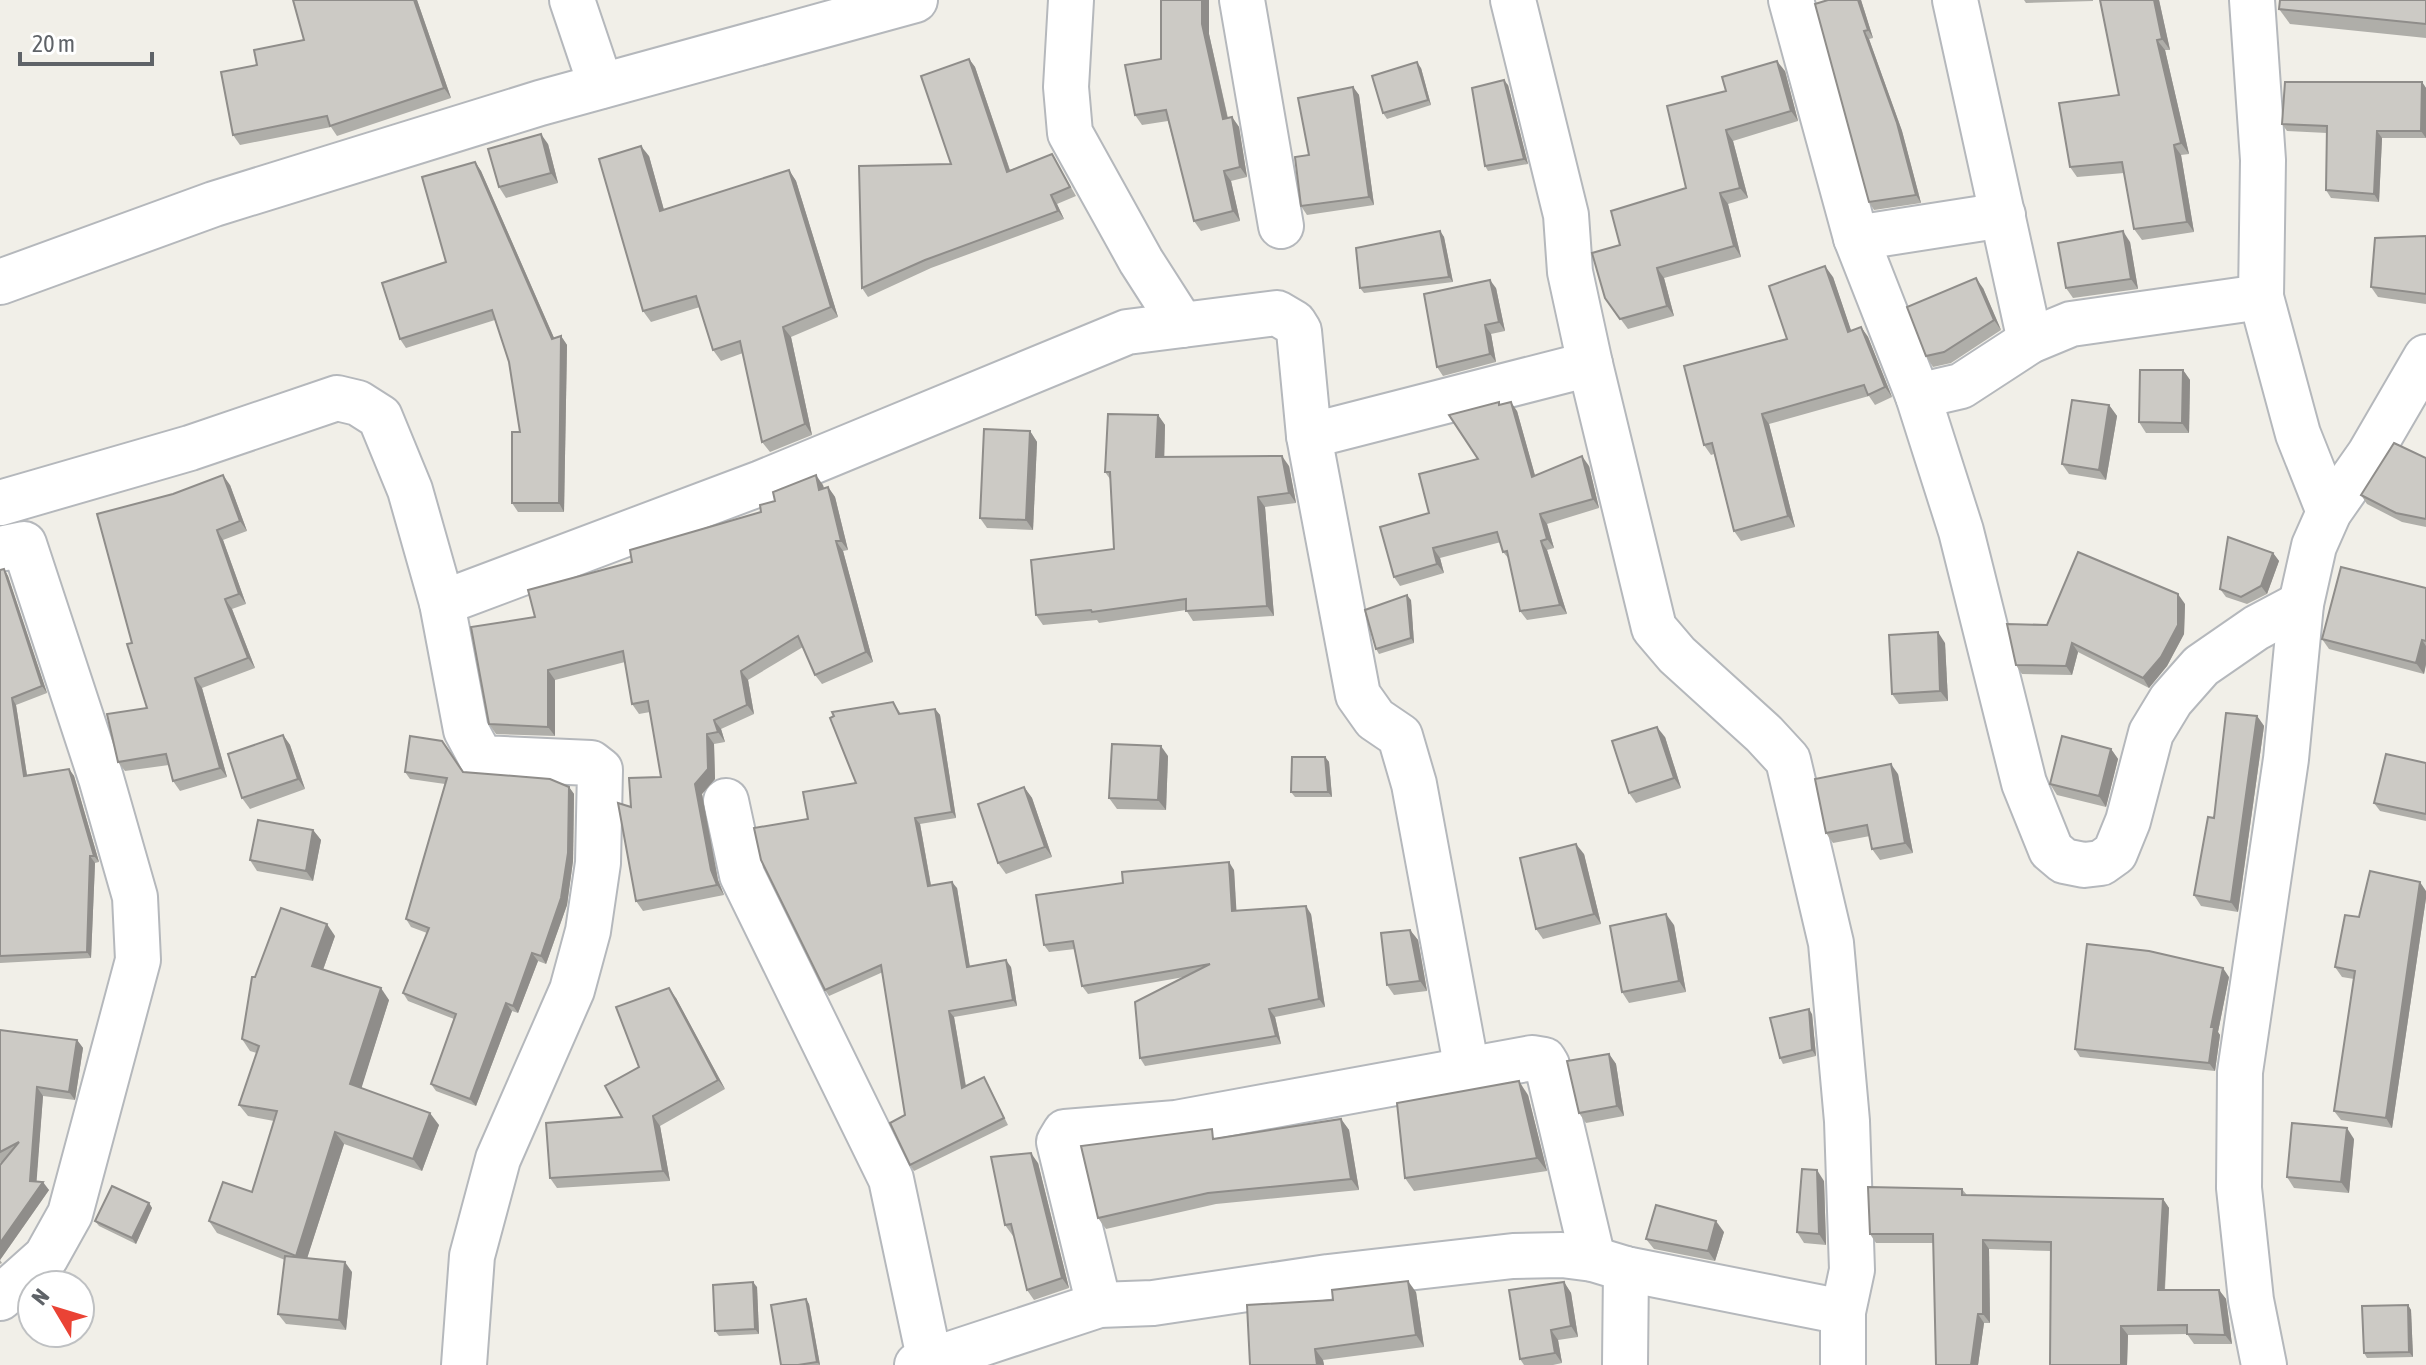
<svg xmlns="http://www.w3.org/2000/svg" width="2426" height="1365" viewBox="0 0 2426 1365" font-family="'Asap Condensed',sans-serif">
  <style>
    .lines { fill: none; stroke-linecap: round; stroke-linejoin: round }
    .street-casing { stroke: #b5b8bc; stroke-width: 48 }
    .street { stroke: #fff; stroke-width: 44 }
    .wall { fill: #afaea9 }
    .shaded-wall { fill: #8f8d8a }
    .building { fill: #cccac5; stroke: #8f8d8a; stroke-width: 2 }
  </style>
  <rect width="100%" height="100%" fill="#f1efe8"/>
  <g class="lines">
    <defs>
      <g id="street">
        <path d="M 572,0 L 601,86"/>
        <path d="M 1071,0 L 1066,87 L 1070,133 L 1141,261 L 1182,325"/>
        <path d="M 1242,0 L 1281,226"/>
        <path d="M 1513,0 L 1566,215 L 1570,272 L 1590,364 L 1654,628 L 1677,655 L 1764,734 L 1788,760 L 1831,943 L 1847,1121 L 1852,1270 L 1843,1312 L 1843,1365"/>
        <path d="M 1791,0 L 1856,238 L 1918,396 L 1961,531 L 2024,783 L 2051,850 L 2064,861 L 2084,865 L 2101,863 L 2115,853 L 2128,821 L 2151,733 L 2171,700 L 2201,666 L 2256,628 L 2301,604"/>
        <path d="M 1955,0 L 2030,341"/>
        <path d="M 2252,0 L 2263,160 L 2261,297"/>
        <path d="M 1856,238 L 2003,215"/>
        <path d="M 0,282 L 214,204 L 540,103 L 915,0"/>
        <path d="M 1918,396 L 1961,386 L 2030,341 L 2071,324 L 2261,297 L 2298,434 L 2329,512"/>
        <path d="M 1309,436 L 1358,695 L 1375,719 L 1400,736 L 1414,784 L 1467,1070"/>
        <path d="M 0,503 L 190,448 L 337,398 L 358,403 L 380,417 L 410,490 L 442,603 L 466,730 L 481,758 L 591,763 L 600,770 L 598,863 L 588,931 L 572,990 L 498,1159 L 472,1256 L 464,1365"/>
        <path d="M 0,549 L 24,544 L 101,778 L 135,897 L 138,960 L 70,1214 L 46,1257 L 0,1298"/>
        <path d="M 442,603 L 761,483 L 1127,332 L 1277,313 L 1294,323 L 1299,331 L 1309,436 L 1590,364"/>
        <path d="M 726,801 L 742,875 L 891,1179 L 930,1362"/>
        <path d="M 1099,1305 L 1059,1142 L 1065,1132 L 1176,1123 L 1532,1058 L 1544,1060 L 1547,1065 L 1593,1259"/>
        <path d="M 917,1365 L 1099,1305 L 1153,1303 L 1328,1277 L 1513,1256 L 1562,1255 L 1593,1259 L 1626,1269 L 1843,1312"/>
        <path d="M 1625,1365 L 1626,1269"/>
        <path d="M 2264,1365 L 2251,1300 L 2239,1188 L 2240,1072 L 2286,759 L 2301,604 L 2314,546 L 2329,512 L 2369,455 L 2426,357"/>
      </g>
    </defs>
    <use href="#street" class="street-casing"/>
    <use href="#street" class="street"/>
  </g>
  <g class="wall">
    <path d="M 293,0 L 417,0 L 451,98 L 337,136 L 331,127 L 240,145 L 233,135 L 257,65 L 304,40 Z"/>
    <path d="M 1161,0 L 1209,0 L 1209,34 L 1228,118 L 1232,117 L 1239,127 L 1247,177 L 1231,181 L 1240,221 L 1201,231 L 1194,221 L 1168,121 L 1142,125 L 1135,115 L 1161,59 Z"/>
    <path d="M 1828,0 L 1861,0 L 1873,38 L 1869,39 L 1902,131 L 1921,203 L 1874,210 L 1869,202 Z"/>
    <path d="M 2024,0 L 2093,0 L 2093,1 L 2026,3 Z"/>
    <path d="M 2159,0 L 2170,50 L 2165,50 L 2189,154 L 2181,155 L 2194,232 L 2142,240 L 2134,229 L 2124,173 L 2077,177 L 2070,167 L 2119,95 Z"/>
    <path d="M 2426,0 L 2426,38 L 2290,24 L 2279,9 Z"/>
    <path d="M 969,59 L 975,67 L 1010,170 L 1052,154 L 1076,196 L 1057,204 L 1064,219 L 931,268 L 868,297 L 862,288 L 951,164 Z"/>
    <path d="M 1421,68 L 1431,105 L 1387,119 L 1383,113 Z"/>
    <path d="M 1785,71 L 1798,121 L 1733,141 L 1748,198 L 1728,204 L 1741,257 L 1664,278 L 1674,316 L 1628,329 L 1605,298 L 1620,245 L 1686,188 L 1726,91 Z"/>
    <path d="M 2422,82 L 2426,88 L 2426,138 L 2382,138 L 2379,202 L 2331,198 L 2326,190 L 2327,133 L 2287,131 L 2282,124 Z"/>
    <path d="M 1508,85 L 1528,164 L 1488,171 L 1485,166 Z"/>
    <path d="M 1353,87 L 1359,95 L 1374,205 L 1307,215 L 1301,206 L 1309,155 Z"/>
    <path d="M 548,144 L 558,183 L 506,198 L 499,187 Z"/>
    <path d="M 649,156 L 664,210 L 789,170 L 796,181 L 838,317 L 791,337 L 812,435 L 770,452 L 762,442 L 743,353 L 721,361 L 713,350 L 700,307 L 651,322 L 643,311 Z"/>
    <path d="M 475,162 L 481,171 L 554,338 L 561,336 L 567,345 L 564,512 L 518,512 L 512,503 L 520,432 L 509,362 L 495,320 L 406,348 L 400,339 L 446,262 Z"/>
    <path d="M 1440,231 L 1444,237 L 1453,282 L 1364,293 L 1360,288 Z"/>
    <path d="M 2426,236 L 2426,304 L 2378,297 L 2371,287 Z"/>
    <path d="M 2130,242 L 2138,289 L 2073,298 L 2066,288 Z"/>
    <path d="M 1833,277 L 1851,331 L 1861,327 L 1868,337 L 1892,397 L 1875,405 L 1869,396 L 1769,424 L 1795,527 L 1741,541 L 1734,531 L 1714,454 L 1711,455 L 1704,445 L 1787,339 Z"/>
    <path d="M 1496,288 L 1505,331 L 1491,334 L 1496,362 L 1443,376 L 1437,367 Z"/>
    <path d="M 1983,288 L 2001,330 L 1951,363 L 1933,367 L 1926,356 Z"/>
    <path d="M 2183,370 L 2190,380 L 2189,433 L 2146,433 L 2139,422 Z"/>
    <path d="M 1499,402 L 1501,405 L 1517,411 L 1535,476 L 1589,466 L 1599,508 L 1547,524 L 1554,548 L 1547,550 L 1567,614 L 1527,620 L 1520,611 L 1509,559 L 1503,552 L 1501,542 L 1440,558 L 1444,573 L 1400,586 L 1394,577 L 1429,513 L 1478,459 Z"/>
    <path d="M 2109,405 L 2117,416 L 2106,480 L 2069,474 L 2062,464 Z"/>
    <path d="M 1158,415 L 1165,425 L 1164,457 L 1289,466 L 1296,503 L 1265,507 L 1274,616 L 1193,621 L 1186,610 L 1099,623 L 1097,620 L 1043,625 L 1036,615 L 1114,549 L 1110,479 L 1105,472 Z"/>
    <path d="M 1030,431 L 1037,442 L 1033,530 L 987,528 L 980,518 Z"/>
    <path d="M 2426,458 L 2426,527 L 2402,522 L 2367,504 L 2361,495 Z"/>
    <path d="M 230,485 L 247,531 L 223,540 L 246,604 L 232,609 L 255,668 L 202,688 L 227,777 L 180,791 L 173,781 L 169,765 L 125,771 L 118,762 L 147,708 Z"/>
    <path d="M 823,485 L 824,488 L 828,487 L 835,497 L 848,550 L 843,551 L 873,662 L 822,684 L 815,675 L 803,647 L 748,680 L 754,714 L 721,729 L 725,742 L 714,744 L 715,779 L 702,794 L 718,880 L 724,895 L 643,911 L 636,901 L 631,807 L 661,777 L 650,712 L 639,714 L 632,704 L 625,662 L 555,680 L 555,736 L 496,734 L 489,724 L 535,617 L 632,562 L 761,512 L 775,501 Z"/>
    <path d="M 2273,553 L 2279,561 L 2267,594 L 2247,604 L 2226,597 L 2220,589 Z"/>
    <path d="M 4,569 L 8,576 L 47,693 L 16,705 L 27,775 L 69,769 L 74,776 L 99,862 L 95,863 L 91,958 L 0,963 L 0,570 Z"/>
    <path d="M 2426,588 L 2426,664 L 2424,674 L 2329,649 L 2322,639 Z"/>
    <path d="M 1411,600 L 1414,643 L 1379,654 L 1376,649 Z"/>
    <path d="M 2185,604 L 2184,634 L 2167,666 L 2149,688 L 2078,652 L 2072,675 L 2022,674 L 2016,665 L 2047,625 Z"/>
    <path d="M 1945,643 L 1948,701 L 1899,704 L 1892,694 Z"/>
    <path d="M 893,702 L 901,714 L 935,709 L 940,715 L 956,818 L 920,824 L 931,885 L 957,888 L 970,967 L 1011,967 L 1017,1006 L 954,1017 L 966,1086 L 988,1084 L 1008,1125 L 914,1171 L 910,1165 L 905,1115 L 883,972 L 829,996 L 825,990 L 808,819 L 856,783 Z"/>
    <path d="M 2257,716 L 2264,726 L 2238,912 L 2201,906 L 2194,895 L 2214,818 Z"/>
    <path d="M 283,735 L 290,745 L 305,789 L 250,809 L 242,798 Z"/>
    <path d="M 1665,737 L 1681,788 L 1636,803 L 1629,793 Z"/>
    <path d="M 2111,749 L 2118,759 L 2106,807 L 2057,795 L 2050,784 Z"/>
    <path d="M 1168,756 L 1166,810 L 1117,809 L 1109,798 Z"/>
    <path d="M 1325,757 L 1329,762 L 1332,797 L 1295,797 L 1291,792 Z"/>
    <path d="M 2426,763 L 2426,821 L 2380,811 L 2374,803 Z"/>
    <path d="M 405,772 L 463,772 L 569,787 L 574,794 L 573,861 L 567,905 L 546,964 L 538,961 L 518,1013 L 512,1011 L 476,1106 L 436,1091 L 431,1084 L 454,1019 L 408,1001 L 403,993 L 427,933 L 411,927 L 406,919 L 445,784 L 410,779 Z"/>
    <path d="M 1898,774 L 1913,853 L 1880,860 L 1872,849 L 1870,836 L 1833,843 L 1826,833 Z"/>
    <path d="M 1024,787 L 1032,798 L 1052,857 L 1006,874 L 998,863 Z"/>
    <path d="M 313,830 L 321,840 L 313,881 L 257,871 L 250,860 Z"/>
    <path d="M 1584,854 L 1601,924 L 1543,939 L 1536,929 Z"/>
    <path d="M 1234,870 L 1236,911 L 1311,914 L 1325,1007 L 1275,1017 L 1281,1044 L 1145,1066 L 1140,1058 L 1184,977 L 1088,994 L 1082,986 L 1075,949 L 1049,952 L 1044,945 Z"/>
    <path d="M 2426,891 L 2426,898 L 2392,1128 L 2341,1120 L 2334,1111 L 2354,979 L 2342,977 L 2335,967 Z"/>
    <path d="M 1674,925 L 1686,992 L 1629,1003 L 1622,992 Z"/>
    <path d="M 1410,930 L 1418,940 L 1427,991 L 1394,995 L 1387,985 Z"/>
    <path d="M 335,936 L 323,970 L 389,1000 L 361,1088 L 439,1125 L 422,1171 L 344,1144 L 307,1258 L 352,1272 L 346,1330 L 286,1324 L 278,1314 L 285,1260 L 217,1233 L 209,1221 L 252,1192 L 274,1121 L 248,1116 L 239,1105 L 257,1053 L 250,1051 L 242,1039 L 255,977 Z"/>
    <path d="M 2229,977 L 2218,1032 L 2220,1035 L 2215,1071 L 2080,1057 L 2075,1049 Z"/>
    <path d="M 676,998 L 725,1089 L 660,1126 L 670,1181 L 557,1188 L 550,1178 L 622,1117 L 639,1067 Z"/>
    <path d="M 1812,1014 L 1816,1056 L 1783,1064 L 1780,1058 Z"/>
    <path d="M 0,1030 L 77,1040 L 83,1048 L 75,1100 L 43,1096 L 36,1181 L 49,1190 L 0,1260 L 2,1263 L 0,1264 L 0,1165 L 2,1162 L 0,1163 Z"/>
    <path d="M 1609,1054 L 1616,1064 L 1624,1116 L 1586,1123 L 1579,1113 Z"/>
    <path d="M 1528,1095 L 1547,1171 L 1414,1191 L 1405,1178 Z"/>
    <path d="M 1341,1119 L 1349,1130 L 1359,1190 L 1216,1204 L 1106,1229 L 1098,1218 Z"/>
    <path d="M 2354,1139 L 2349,1193 L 2294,1188 L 2287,1177 Z"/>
    <path d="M 1038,1163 L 1069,1288 L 1034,1300 L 1027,1290 L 1014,1235 L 1013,1236 L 1005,1225 Z"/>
    <path d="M 1824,1181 L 1826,1245 L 1804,1243 L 1797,1232 Z"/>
    <path d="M 1962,1189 L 1967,1195 L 2163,1199 L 2169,1208 L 2165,1290 L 2219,1290 L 2226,1299 L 2232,1344 L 2194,1344 L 2187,1334 L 2128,1335 L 2127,1365 L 2050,1365 L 2051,1251 L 1989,1249 L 1990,1323 L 1984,1323 L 1978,1365 L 1936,1365 L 1934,1243 L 1876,1243 L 1870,1234 Z"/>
    <path d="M 149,1203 L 152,1208 L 136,1244 L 99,1226 L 95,1221 Z"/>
    <path d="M 1724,1232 L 1715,1261 L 1654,1249 L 1646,1239 Z"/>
    <path d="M 1564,1282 L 1571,1293 L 1578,1337 L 1558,1340 L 1562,1363 L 1553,1365 L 1524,1365 L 1520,1359 Z"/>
    <path d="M 757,1287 L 759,1334 L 719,1336 L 715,1331 Z"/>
    <path d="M 1416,1292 L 1424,1347 L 1323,1360 L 1324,1365 L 1250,1365 L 1333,1300 Z"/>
    <path d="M 806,1299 L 809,1304 L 820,1365 L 781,1365 Z"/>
    <path d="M 2408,1305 L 2411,1310 L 2413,1357 L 2367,1358 L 2364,1353 Z"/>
  </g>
  <g class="shaded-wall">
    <path d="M 414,0 L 417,0 L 451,98 L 444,88 Z"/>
    <path d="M 1202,0 L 1209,0 L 1209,34 L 1230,129 L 1223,119 L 1202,24 Z"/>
    <path d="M 1858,0 L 1861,0 L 1873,38 L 1868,30 Z"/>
    <path d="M 2154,0 L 2159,0 L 2170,50 L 2162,39 Z"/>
    <path d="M 1864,31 L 1869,39 L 1902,131 L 1921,203 L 1916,195 Z"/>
    <path d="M 2157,40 L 2165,50 L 2189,154 L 2181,143 Z"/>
    <path d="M 969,59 L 975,67 L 1013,180 L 1007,172 Z"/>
    <path d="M 1777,61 L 1785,71 L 1798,121 L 1791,111 Z"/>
    <path d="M 1417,62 L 1421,68 L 1431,105 L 1428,100 Z"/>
    <path d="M 1504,80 L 1508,85 L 1528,164 L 1524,159 Z"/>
    <path d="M 2422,82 L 2426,88 L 2426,138 L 2421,131 Z"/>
    <path d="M 1353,87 L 1359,95 L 1374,205 L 1369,197 Z"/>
    <path d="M 1232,117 L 1239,127 L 1247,177 L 1240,167 Z"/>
    <path d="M 1726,130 L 1733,141 L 1748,198 L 1740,188 Z"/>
    <path d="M 2377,131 L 2382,138 L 2379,202 L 2374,194 Z"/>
    <path d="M 541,134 L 548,144 L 558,183 L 551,173 Z"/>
    <path d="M 2174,145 L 2181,155 L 2194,232 L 2187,222 Z"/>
    <path d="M 641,146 L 649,156 L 667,221 L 660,211 Z"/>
    <path d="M 475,162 L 481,171 L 558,347 L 552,339 Z"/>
    <path d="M 789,170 L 796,181 L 838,317 L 831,307 Z"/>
    <path d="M 1224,171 L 1231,181 L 1240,221 L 1233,211 Z"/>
    <path d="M 1720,193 L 1728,204 L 1741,257 L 1734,246 Z"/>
    <path d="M 1051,195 L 1057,204 L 1064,219 L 1058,211 Z"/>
    <path d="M 1440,231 L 1444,237 L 1453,282 L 1449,277 Z"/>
    <path d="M 2123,231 L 2130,242 L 2138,289 L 2131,279 Z"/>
    <path d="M 1825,266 L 1833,277 L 1855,342 L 1848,332 Z"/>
    <path d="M 1657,268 L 1664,278 L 1674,316 L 1667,306 Z"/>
    <path d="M 1976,278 L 1983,288 L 2001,330 L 1994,320 Z"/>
    <path d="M 1490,280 L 1496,288 L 1505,331 L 1499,322 Z"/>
    <path d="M 1485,325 L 1491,334 L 1496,362 L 1490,354 Z"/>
    <path d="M 783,327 L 791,337 L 812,435 L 805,424 Z"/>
    <path d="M 1861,327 L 1868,337 L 1892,397 L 1885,387 Z"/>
    <path d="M 561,336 L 567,345 L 564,512 L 559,503 Z"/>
    <path d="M 2183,370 L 2190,380 L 2189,433 L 2182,423 Z"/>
    <path d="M 1511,402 L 1517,411 L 1538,486 L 1532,477 Z"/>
    <path d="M 2109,405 L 2117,416 L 2106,480 L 2099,470 Z"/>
    <path d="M 1762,414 L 1769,424 L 1795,527 L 1788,516 Z"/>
    <path d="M 1158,415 L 1165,425 L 1164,467 L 1156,457 Z"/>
    <path d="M 1030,431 L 1037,442 L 1033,530 L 1026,520 Z"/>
    <path d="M 1282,456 L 1289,466 L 1296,503 L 1289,493 Z"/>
    <path d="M 1582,456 L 1589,466 L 1599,508 L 1593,499 Z"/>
    <path d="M 223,475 L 230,485 L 247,531 L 240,521 Z"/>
    <path d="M 816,475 L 823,485 L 826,499 L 819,490 Z"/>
    <path d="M 828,487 L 835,497 L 848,550 L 841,541 Z"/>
    <path d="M 1258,497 L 1265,507 L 1274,616 L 1267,606 Z"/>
    <path d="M 1540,514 L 1547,524 L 1554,548 L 1547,539 Z"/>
    <path d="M 217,530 L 223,540 L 246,604 L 239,594 Z"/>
    <path d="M 836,541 L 843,551 L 873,662 L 866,652 Z"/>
    <path d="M 1541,541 L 1547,550 L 1567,614 L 1560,605 Z"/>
    <path d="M 1433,548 L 1440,558 L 1444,573 L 1437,564 Z"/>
    <path d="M 2273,553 L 2279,561 L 2267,594 L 2261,586 Z"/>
    <path d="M 4,569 L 8,576 L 47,693 L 42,686 Z"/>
    <path d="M 2178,594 L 2185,604 L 2184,634 L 2167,666 L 2149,688 L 2143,678 Z"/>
    <path d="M 1407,595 L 1411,600 L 1414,643 L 1411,638 Z"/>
    <path d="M 225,599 L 232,609 L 255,668 L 248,658 Z"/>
    <path d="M 1938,632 L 1945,643 L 1948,701 L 1940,691 Z"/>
    <path d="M 2422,640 L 2426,646 L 2426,664 L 2424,674 L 2416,663 Z"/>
    <path d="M 2072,643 L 2078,652 L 2072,675 L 2066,666 Z"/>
    <path d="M 548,670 L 555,680 L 555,736 L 548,727 Z"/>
    <path d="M 741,671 L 748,680 L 754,714 L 747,705 Z"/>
    <path d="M 195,678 L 202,688 L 227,777 L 220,768 Z"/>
    <path d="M 12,698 L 16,705 L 28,782 L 24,776 Z"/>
    <path d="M 935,709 L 940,715 L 956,818 L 952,812 Z"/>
    <path d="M 2257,716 L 2264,726 L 2238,912 L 2231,902 Z"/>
    <path d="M 714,720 L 721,729 L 725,742 L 718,732 Z"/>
    <path d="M 1657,727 L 1665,737 L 1681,788 L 1674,778 Z"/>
    <path d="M 707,734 L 714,744 L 715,779 L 702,794 L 718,880 L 724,895 L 717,885 L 711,870 L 695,784 Z"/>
    <path d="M 283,735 L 290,745 L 305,789 L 298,779 Z"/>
    <path d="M 1161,746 L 1168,756 L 1166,810 L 1158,800 Z"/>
    <path d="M 2111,749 L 2118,759 L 2106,807 L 2099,796 Z"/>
    <path d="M 1325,757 L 1329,762 L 1332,797 L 1328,792 Z"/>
    <path d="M 1891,764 L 1898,774 L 1913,853 L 1905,843 Z"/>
    <path d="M 69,769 L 74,776 L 99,862 L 94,856 Z"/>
    <path d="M 569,787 L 574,794 L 573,861 L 567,905 L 546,964 L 541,956 Z"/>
    <path d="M 1024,787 L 1032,798 L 1052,857 L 1045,847 Z"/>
    <path d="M 915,818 L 920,824 L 932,892 L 928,886 Z"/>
    <path d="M 313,830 L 321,840 L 313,881 L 306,871 Z"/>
    <path d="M 1576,844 L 1584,854 L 1601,924 L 1594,914 Z"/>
    <path d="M 90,856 L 95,863 L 91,958 L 87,952 Z"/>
    <path d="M 1229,862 L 1234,870 L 1237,919 L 1232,911 Z"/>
    <path d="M 952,882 L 957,888 L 971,974 L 967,967 Z"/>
    <path d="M 2420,882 L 2426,891 L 2426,898 L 2392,1128 L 2386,1118 Z"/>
    <path d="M 1306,906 L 1311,914 L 1325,1007 L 1319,999 Z"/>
    <path d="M 1666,914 L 1674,925 L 1686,992 L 1679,981 Z"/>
    <path d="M 327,924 L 335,936 L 320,978 L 312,966 Z"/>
    <path d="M 1410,930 L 1418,940 L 1427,991 L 1420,981 Z"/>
    <path d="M 532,953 L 538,961 L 518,1013 L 513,1006 Z"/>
    <path d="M 1006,960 L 1011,967 L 1017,1006 L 1013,1000 Z"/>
    <path d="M 2223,968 L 2229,977 L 2218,1032 L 2220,1035 L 2215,1071 L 2209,1063 L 2211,1027 Z"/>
    <path d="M 381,988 L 389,1000 L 359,1096 L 350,1084 Z"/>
    <path d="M 669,988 L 676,998 L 725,1089 L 718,1080 Z"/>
    <path d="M 506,1003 L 512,1011 L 476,1106 L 470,1099 Z"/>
    <path d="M 1269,1009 L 1275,1017 L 1281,1044 L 1276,1036 Z"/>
    <path d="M 1809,1009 L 1812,1014 L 1816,1056 L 1812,1050 Z"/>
    <path d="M 949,1011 L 954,1017 L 967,1094 L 962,1088 Z"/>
    <path d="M 77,1040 L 83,1048 L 75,1100 L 69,1092 Z"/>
    <path d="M 1609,1054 L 1616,1064 L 1624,1116 L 1617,1106 Z"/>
    <path d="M 1519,1081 L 1528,1095 L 1547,1171 L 1537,1158 Z"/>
    <path d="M 37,1087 L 43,1096 L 36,1189 L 30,1181 Z"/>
    <path d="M 430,1113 L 439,1125 L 422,1171 L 413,1159 Z"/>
    <path d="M 653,1116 L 660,1126 L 670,1181 L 663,1171 Z"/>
    <path d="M 1341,1119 L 1349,1130 L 1359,1190 L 1351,1179 Z"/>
    <path d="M 2347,1128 L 2354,1139 L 2349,1193 L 2341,1182 Z"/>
    <path d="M 335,1132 L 344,1144 L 304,1268 L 296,1256 Z"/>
    <path d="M 1031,1153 L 1038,1163 L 1069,1288 L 1062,1278 Z"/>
    <path d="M 1817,1170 L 1824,1181 L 1826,1245 L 1819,1234 Z"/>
    <path d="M 43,1182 L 49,1190 L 0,1260 L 0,1243 Z"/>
    <path d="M 2163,1199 L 2169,1208 L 2164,1299 L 2158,1290 Z"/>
    <path d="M 149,1203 L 152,1208 L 136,1244 L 132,1238 Z"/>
    <path d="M 1716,1221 L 1724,1232 L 1715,1261 L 1708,1251 Z"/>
    <path d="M 1983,1240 L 1989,1249 L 1990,1323 L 1983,1314 Z"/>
    <path d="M 345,1262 L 352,1272 L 346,1330 L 339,1320 Z"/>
    <path d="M 1408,1281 L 1416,1292 L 1424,1347 L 1416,1335 Z"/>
    <path d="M 753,1282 L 757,1287 L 759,1334 L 755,1329 Z"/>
    <path d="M 1564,1282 L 1571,1293 L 1578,1337 L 1571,1326 Z"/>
    <path d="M 2219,1290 L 2226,1299 L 2232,1344 L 2225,1335 Z"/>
    <path d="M 806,1299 L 809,1304 L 820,1365 L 817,1362 Z"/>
    <path d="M 2408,1305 L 2411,1310 L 2413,1357 L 2409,1352 Z"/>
    <path d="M 1978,1314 L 1984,1323 L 1978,1365 L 1971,1365 Z"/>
    <path d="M 2121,1326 L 2128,1335 L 2127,1365 L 2121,1365 Z"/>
    <path d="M 1551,1330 L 1558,1340 L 1562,1363 L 1555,1353 Z"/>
    <path d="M 1315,1349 L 1323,1360 L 1324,1365 L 1317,1365 Z"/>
  </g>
  <g class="building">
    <path d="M 293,0 L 414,0 L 444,88 L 330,126 L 327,116 L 233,135 L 221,72 L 257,65 L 254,50 L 304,40 Z"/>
    <path d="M 1161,0 L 1202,0 L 1202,24 L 1223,119 L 1232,117 L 1240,167 L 1224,171 L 1233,211 L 1194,221 L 1166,110 L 1135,115 L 1125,65 L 1161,59 Z"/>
    <path d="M 1828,0 L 1858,0 L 1868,30 L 1864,31 L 1897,123 L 1916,195 L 1869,202 L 1815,4 Z"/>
    <path d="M 2100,0 L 2154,0 L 2162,39 L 2157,40 L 2181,143 L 2174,145 L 2187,222 L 2134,229 L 2122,162 L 2070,167 L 2059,103 L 2119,95 Z"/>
    <path d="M 2280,0 L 2426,0 L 2426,24 L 2279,9 Z"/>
    <path d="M 969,59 L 1007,172 L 1052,154 L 1070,187 L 1051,195 L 1058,211 L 925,260 L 862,288 L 859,166 L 951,164 L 921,76 Z"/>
    <path d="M 1777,61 L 1791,111 L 1726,130 L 1740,188 L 1720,193 L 1734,246 L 1657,268 L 1667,306 L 1620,319 L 1605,298 L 1592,253 L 1620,245 L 1611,211 L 1686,188 L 1667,106 L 1726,91 L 1722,77 Z"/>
    <path d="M 1417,62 L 1428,100 L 1383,113 L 1372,76 Z"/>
    <path d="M 1504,80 L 1524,159 L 1485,166 L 1472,88 Z"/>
    <path d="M 2285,82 L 2422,82 L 2421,131 L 2377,131 L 2374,194 L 2326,190 L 2327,126 L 2282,124 Z"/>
    <path d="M 1353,87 L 1369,197 L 1301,206 L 1295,157 L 1309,155 L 1298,98 Z"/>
    <path d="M 541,134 L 551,173 L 499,187 L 488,149 Z"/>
    <path d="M 641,146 L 660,211 L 789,170 L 831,307 L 783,327 L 805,424 L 762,442 L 740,341 L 713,350 L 696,296 L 643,311 L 599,159 Z"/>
    <path d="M 475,162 L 552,339 L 561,336 L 559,503 L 512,503 L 512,432 L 520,432 L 509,362 L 492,310 L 400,339 L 382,283 L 446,262 L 422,177 Z"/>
    <path d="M 1440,231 L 1449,277 L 1360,288 L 1356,248 Z"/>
    <path d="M 2123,231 L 2131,279 L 2066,288 L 2058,243 Z"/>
    <path d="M 2426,236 L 2426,294 L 2371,287 L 2375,238 Z"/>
    <path d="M 1825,266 L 1848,332 L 1861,327 L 1885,387 L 1868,395 L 1864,385 L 1762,414 L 1788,516 L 1734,531 L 1712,443 L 1704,445 L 1684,366 L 1787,339 L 1769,286 Z"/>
    <path d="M 1976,278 L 1994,320 L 1944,352 L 1926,356 L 1907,307 Z"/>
    <path d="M 1490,280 L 1499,322 L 1485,325 L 1490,354 L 1437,367 L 1424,294 Z"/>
    <path d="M 2140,370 L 2183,370 L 2182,423 L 2139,422 Z"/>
    <path d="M 2072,400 L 2109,405 L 2099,470 L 2062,464 Z"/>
    <path d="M 1499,402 L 1499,405 L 1511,402 L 1532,477 L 1582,456 L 1593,499 L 1540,514 L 1547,539 L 1541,541 L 1560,605 L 1520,611 L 1507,551 L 1503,552 L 1497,532 L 1433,548 L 1437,564 L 1394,577 L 1380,527 L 1429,513 L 1419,474 L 1478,459 L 1449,415 Z"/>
    <path d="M 1108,414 L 1158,415 L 1156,457 L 1282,456 L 1289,493 L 1258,497 L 1267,606 L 1186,611 L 1186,599 L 1092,612 L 1091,610 L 1036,615 L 1031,560 L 1114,549 L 1110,472 L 1105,472 Z"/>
    <path d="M 984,429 L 1030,431 L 1026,520 L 980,518 Z"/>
    <path d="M 2394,443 L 2426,458 L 2426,519 L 2396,513 L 2361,495 Z"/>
    <path d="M 223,475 L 240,521 L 217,530 L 239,594 L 225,599 L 248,658 L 195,678 L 220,768 L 173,781 L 166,754 L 118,762 L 107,714 L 147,708 L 127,644 L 132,643 L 97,514 L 173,494 Z"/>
    <path d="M 816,475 L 819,490 L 828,487 L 841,541 L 836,541 L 866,652 L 815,675 L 798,636 L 741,671 L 747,705 L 714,720 L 718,732 L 707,734 L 708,769 L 695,784 L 711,870 L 717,885 L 636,901 L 618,803 L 631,807 L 629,778 L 661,777 L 648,701 L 632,704 L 623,651 L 548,670 L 548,727 L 489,724 L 471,627 L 535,617 L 528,590 L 632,562 L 630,550 L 761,512 L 760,505 L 775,501 L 773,492 Z"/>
    <path d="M 2228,537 L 2273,553 L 2261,586 L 2241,597 L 2220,589 Z"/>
    <path d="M 2078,552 L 2178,594 L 2178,625 L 2161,657 L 2143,678 L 2072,643 L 2066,666 L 2016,665 L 2007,624 L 2047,625 Z"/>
    <path d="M 2341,567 L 2426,588 L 2426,641 L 2422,640 L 2416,663 L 2322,639 Z"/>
    <path d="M 4,569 L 42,686 L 12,698 L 24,776 L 69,769 L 94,856 L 90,856 L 87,952 L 0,956 L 0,570 Z"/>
    <path d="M 1407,595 L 1411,638 L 1376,649 L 1365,610 Z"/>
    <path d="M 1938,632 L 1940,691 L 1892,694 L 1889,635 Z"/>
    <path d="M 893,702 L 899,714 L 935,709 L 952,812 L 915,818 L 928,886 L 952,882 L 967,967 L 1006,960 L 1013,1000 L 949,1011 L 962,1088 L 984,1077 L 1004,1118 L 910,1165 L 890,1123 L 905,1115 L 881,965 L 825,990 L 761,860 L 754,828 L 808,819 L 803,792 L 856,783 L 830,718 L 834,716 L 832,712 Z"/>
    <path d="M 2226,713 L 2257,716 L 2231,902 L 2194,895 L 2208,817 L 2214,818 Z"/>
    <path d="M 1657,727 L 1674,778 L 1629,793 L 1612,741 Z"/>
    <path d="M 283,735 L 298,779 L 242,798 L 228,754 Z"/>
    <path d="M 410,736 L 442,741 L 463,772 L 550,779 L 569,787 L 568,853 L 561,898 L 541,956 L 532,953 L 513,1006 L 506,1003 L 470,1099 L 431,1084 L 456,1014 L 403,993 L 429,928 L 406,919 L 447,778 L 405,772 Z"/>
    <path d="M 2062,736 L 2111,749 L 2099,796 L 2050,784 Z"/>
    <path d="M 1112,744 L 1161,746 L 1158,800 L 1109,798 Z"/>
    <path d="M 2386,754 L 2426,763 L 2426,814 L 2374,803 Z"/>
    <path d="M 1292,757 L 1325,757 L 1328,792 L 1291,792 Z"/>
    <path d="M 1891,764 L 1905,843 L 1872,849 L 1867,825 L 1826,833 L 1815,779 Z"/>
    <path d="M 1024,787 L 1045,847 L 998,863 L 978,804 Z"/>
    <path d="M 258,820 L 313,830 L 306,871 L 250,860 Z"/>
    <path d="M 1576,844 L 1594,914 L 1536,929 L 1520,858 Z"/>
    <path d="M 1229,862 L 1232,911 L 1306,906 L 1319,999 L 1269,1009 L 1276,1036 L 1140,1058 L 1135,1002 L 1210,964 L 1082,986 L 1073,941 L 1044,945 L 1036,895 L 1123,883 L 1122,872 Z"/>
    <path d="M 2370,871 L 2420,882 L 2386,1118 L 2334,1111 L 2355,971 L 2335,967 L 2345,915 L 2359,917 Z"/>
    <path d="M 281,908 L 327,924 L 312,966 L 381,988 L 350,1084 L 430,1113 L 413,1159 L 335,1132 L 296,1256 L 209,1221 L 223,1182 L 252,1192 L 277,1111 L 239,1105 L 259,1046 L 242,1039 L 252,977 L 255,977 Z"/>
    <path d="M 1666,914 L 1679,981 L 1622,992 L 1610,926 Z"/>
    <path d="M 1410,930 L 1420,981 L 1387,985 L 1381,933 Z"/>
    <path d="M 2087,944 L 2149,951 L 2223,968 L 2211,1027 L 2214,1027 L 2209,1063 L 2075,1049 Z"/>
    <path d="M 669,988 L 718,1080 L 653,1116 L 663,1171 L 550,1178 L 546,1123 L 622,1117 L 605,1086 L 639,1067 L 616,1007 Z"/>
    <path d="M 1809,1009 L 1812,1050 L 1780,1058 L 1770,1018 Z"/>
    <path d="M 0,1030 L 77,1040 L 69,1092 L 37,1087 L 30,1181 L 43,1182 L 0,1243 L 0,1165 L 19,1142 L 0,1152 Z"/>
    <path d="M 1609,1054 L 1617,1106 L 1579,1113 L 1567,1061 Z"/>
    <path d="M 1519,1081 L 1537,1158 L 1405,1178 L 1397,1103 Z"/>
    <path d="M 1341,1119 L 1351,1179 L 1208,1193 L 1098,1218 L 1081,1146 L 1212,1129 L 1213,1139 Z"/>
    <path d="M 2292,1123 L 2347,1128 L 2341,1182 L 2287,1177 Z"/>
    <path d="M 1031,1153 L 1062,1278 L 1027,1290 L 1011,1224 L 1005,1225 L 991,1157 Z"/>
    <path d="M 1802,1169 L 1817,1170 L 1819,1234 L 1797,1232 Z"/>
    <path d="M 112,1186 L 149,1203 L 132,1238 L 95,1221 Z"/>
    <path d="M 1868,1187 L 1962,1189 L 1962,1195 L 2163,1199 L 2158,1290 L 2219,1290 L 2225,1335 L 2187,1334 L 2187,1325 L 2121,1326 L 2121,1365 L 2050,1365 L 2051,1242 L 1983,1240 L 1983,1314 L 1978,1314 L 1971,1365 L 1936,1365 L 1933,1234 L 1870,1234 Z"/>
    <path d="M 1656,1205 L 1716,1221 L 1708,1251 L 1646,1239 Z"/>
    <path d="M 285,1256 L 345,1262 L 339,1320 L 278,1314 Z"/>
    <path d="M 1408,1281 L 1416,1335 L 1315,1349 L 1317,1365 L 1250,1365 L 1247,1305 L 1333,1300 L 1332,1290 Z"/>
    <path d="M 753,1282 L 755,1329 L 715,1331 L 713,1285 Z"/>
    <path d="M 1564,1282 L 1571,1326 L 1551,1330 L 1555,1353 L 1520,1359 L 1509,1290 Z"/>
    <path d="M 806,1299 L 817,1362 L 798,1365 L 781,1365 L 771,1305 Z"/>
    <path d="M 2408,1305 L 2409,1352 L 2364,1353 L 2362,1306 Z"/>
  </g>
  <g transform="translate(56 1309) rotate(308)"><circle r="38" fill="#ffffff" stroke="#bfc1c3" stroke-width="2"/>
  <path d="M0-6L14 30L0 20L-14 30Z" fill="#ea4335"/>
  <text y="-12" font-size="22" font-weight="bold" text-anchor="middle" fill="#5f6368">N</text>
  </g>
  <path d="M20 52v12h132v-12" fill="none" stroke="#5f6368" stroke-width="4"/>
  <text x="32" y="52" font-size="24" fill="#5f6368" stroke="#ffffff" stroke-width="6" paint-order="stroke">20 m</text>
</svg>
